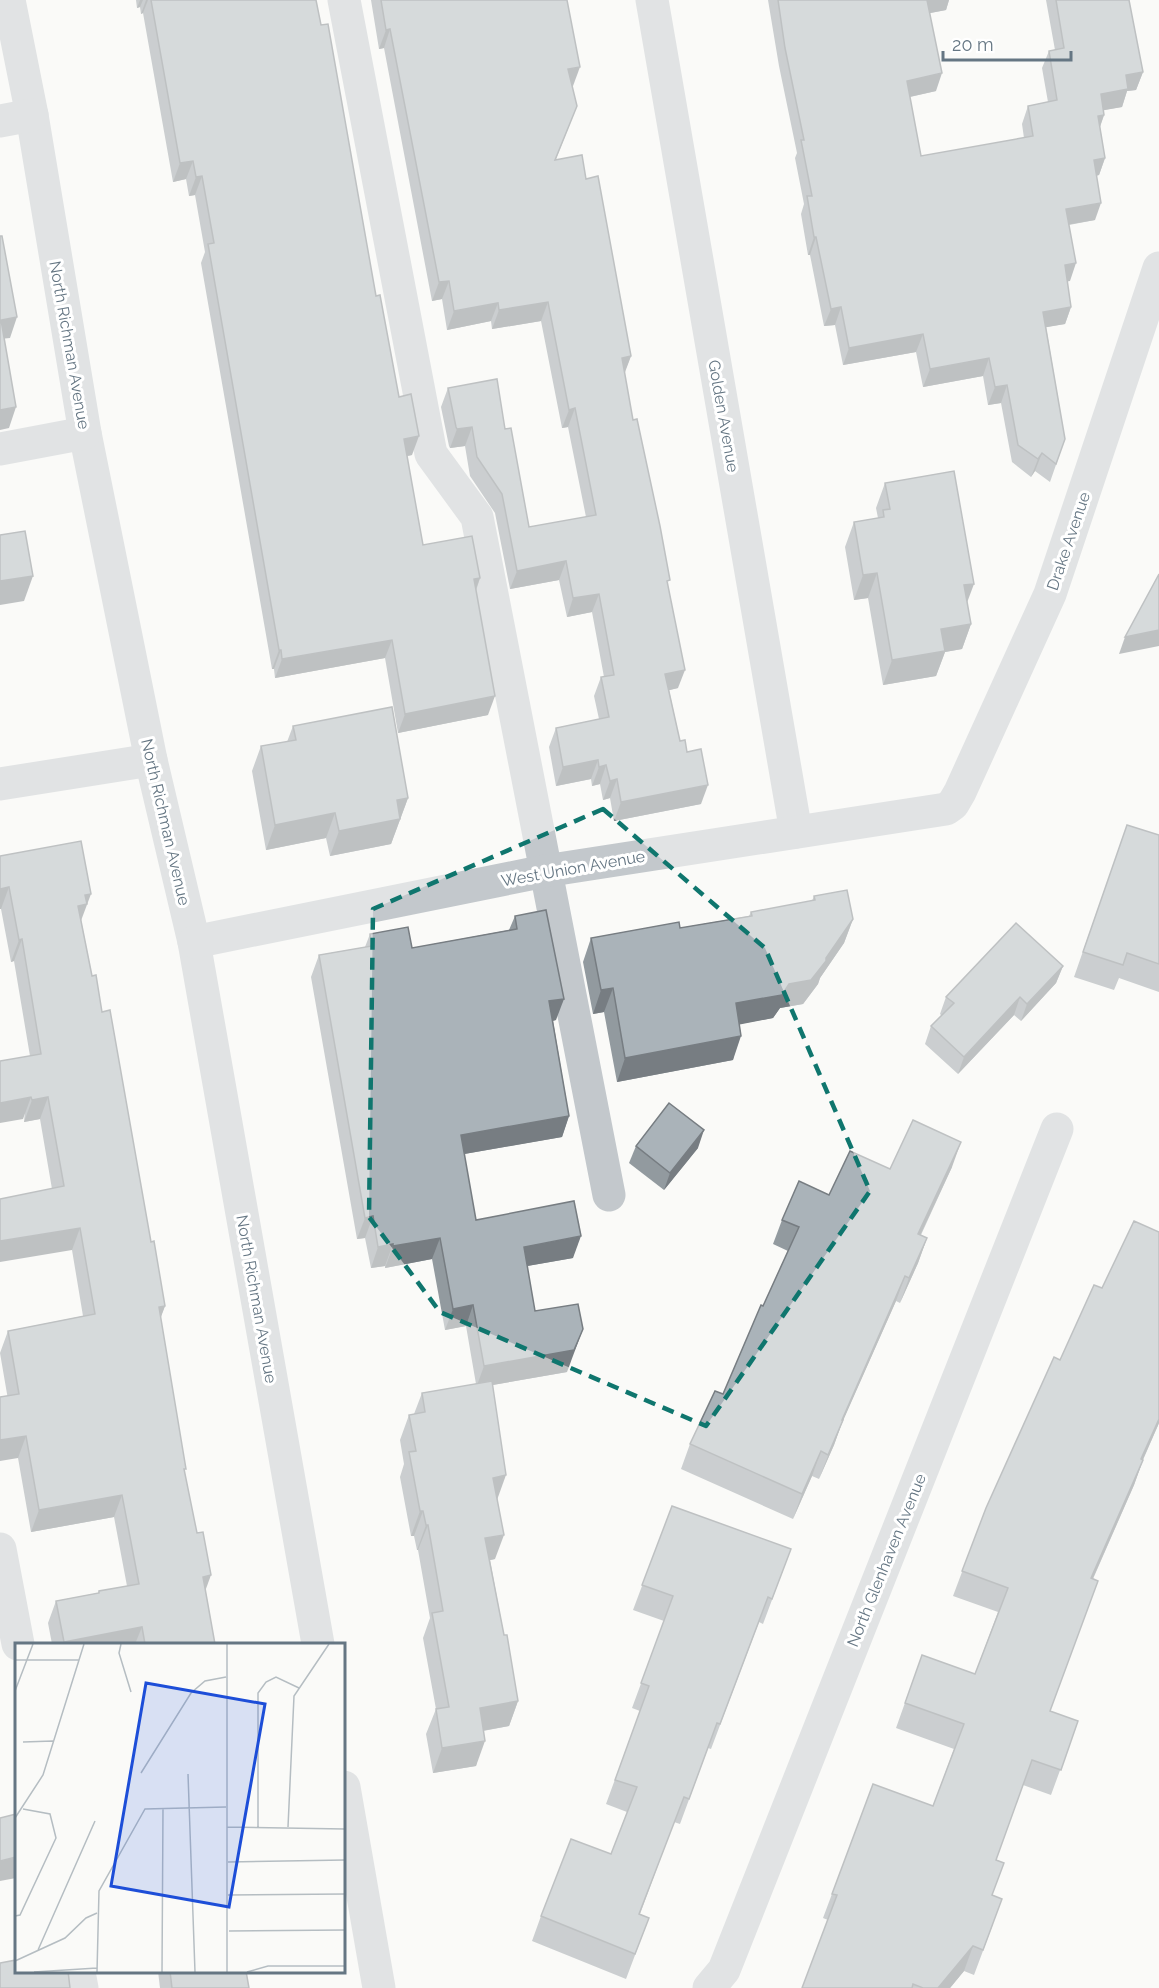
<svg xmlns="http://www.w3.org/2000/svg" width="1159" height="1988" viewBox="0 0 1159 1988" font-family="Raleway,sans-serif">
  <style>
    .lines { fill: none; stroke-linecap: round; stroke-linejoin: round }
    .minor { stroke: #c3c8cc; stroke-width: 33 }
    .wall { fill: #929a9f }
    .shaded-wall { fill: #777d82 }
    .building { fill: #aab3b9; stroke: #777d82; stroke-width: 1.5 }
    .marked { fill: none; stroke: #0f766e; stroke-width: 4.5; stroke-dasharray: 12 8; stroke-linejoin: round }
    .labels { text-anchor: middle; stroke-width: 6; stroke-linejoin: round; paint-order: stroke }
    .street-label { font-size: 16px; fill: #657683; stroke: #fff }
    .inset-road { fill: none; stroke: #b5bdc2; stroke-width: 1.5 }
    .view { fill: #1d4ed8; fill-opacity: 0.15; stroke: #1d4ed8; stroke-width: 3 }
    .inset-edge { fill: none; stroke: #657683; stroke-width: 3 }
  </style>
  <rect width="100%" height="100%" fill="#fafaf8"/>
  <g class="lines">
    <g class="minor">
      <path d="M 9,0 L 32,115 L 85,433 L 151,760 L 194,942 L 318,1644"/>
      <path d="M 344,0 L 431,454 L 477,517 L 609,1195"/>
      <path d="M 652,0 L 796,832"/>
      <path d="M 0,121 L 32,115"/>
      <path d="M 0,449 L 85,433"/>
      <path d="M 0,784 L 151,760"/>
      <path d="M 194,942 L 545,871 L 946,809 L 953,804 L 960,792 L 1050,594 L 1159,268"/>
      <path d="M 0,1549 L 18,1644"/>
      <path d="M 344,1787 L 379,1988"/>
      <path d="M 79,1972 L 82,1988"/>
      <path d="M 709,1988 L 724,1970 L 1057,1129"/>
    </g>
  </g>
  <g class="wall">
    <path d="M 136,0 L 316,0 L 376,296 L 412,455 L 407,456 L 423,545 L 480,578 L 476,591 L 488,715 L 398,733 L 385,658 L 275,678 L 274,669 L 272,669 L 201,263 L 205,252 L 195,195 L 189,196 L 186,179 L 173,182 L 143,13 L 141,14 L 140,7 L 137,8 Z"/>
    <path d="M 371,0 L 567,0 L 573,86 L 572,86 L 577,106 L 556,159 L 586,179 L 631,356 L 624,373 L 633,420 L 668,587 L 678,688 L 669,690 L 680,741 L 687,752 L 701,804 L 614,821 L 610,798 L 603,800 L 600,784 L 592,786 L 591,779 L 556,786 L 549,747 L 556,728 L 599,719 L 594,696 L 601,677 L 604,677 L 592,612 L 567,617 L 559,580 L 510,589 L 495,513 L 470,476 L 465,446 L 450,448 L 449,446 L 441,407 L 448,388 L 505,429 L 529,527 L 586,517 L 568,427 L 562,428 L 541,321 L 492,329 L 491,321 L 447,330 L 442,299 L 432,301 L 384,48 L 379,49 Z"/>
    <path d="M 768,0 L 949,0 L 946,10 L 930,13 L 936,91 L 910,97 L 921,156 L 1024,138 L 1022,124 L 1028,106 L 1048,102 L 1042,68 L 1049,51 L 1055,50 L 1046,0 L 1129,0 L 1143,72 L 1136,90 L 1127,91 L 1122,107 L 1103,110 L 1104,115 L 1100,127 L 1105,158 L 1099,175 L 1096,176 L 1095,220 L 1069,225 L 1070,281 L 1067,281 L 1071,307 L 1065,324 L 1046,327 L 1065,439 L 1050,482 L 1035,471 L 1031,477 L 1012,462 L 1001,403 L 988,405 L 983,376 L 923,387 L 916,352 L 843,365 L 835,325 L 824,326 L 810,255 L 808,255 L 801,214 L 804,204 L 795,158 L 797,153 L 779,66 Z"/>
    <path d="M 885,483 L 967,602 L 971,624 L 962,649 L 945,652 L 936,676 L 883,685 L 868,598 L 854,600 L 845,547 L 854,522 L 878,518 L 876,508 Z"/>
    <path d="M 293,726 L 408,798 L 391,844 L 330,856 L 326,838 L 266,850 L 252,771 L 261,746 L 287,742 Z"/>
    <path d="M 1127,825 L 1159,835 L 1159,992 L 1119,978 L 1114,990 L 1074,977 Z"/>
    <path d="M 0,856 L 81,920 L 92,976 L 102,1012 L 165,1306 L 160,1318 L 185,1474 L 215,1644 L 52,1644 L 48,1623 L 56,1601 L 98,1593 L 99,1591 L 127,1586 L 114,1517 L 31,1532 L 18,1458 L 0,1353 L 8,1331 L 83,1316 L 72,1250 L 52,1189 L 40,1119 L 24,1122 L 30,1056 L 14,961 L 11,962 L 1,909 Z"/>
    <path d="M 814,896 L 853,919 L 844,943 L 820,978 L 818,984 L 803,1004 L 780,1008 L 773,1018 L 739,1024 L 733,1060 L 617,1082 L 604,1012 L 593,1014 L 583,962 L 591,938 L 680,928 L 749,916 L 751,912 L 812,901 Z"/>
    <path d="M 515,916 L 556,1020 L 553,1021 L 569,1116 L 562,1137 L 464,1154 L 476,1220 L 573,1258 L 527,1266 L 535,1311 L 567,1372 L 492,1385 L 497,1500 L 495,1559 L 490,1560 L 504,1635 L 518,1701 L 509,1726 L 483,1731 L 476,1766 L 433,1773 L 426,1734 L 436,1709 L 423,1638 L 430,1618 L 418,1550 L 417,1550 L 414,1536 L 411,1536 L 400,1477 L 404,1464 L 400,1440 L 409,1415 L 414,1414 L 422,1393 L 476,1384 L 466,1326 L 445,1330 L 432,1259 L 385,1268 L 385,1266 L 371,1268 L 365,1238 L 357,1239 L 311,977 L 319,955 L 365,947 L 370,934 L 412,948 L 509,930 Z"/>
    <path d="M 1063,966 L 1056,983 L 1021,1021 L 1014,1015 L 958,1074 L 925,1044 L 931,1026 L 942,1016 L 940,1014 L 946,997 Z"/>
    <path d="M 636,1146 L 698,1148 L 664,1190 L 629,1163 Z"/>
    <path d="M 952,1167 L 921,1235 L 927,1238 L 918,1263 L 900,1303 L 896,1301 L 843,1420 L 834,1445 L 819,1479 L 812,1476 L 793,1519 L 681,1469 L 690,1444 L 723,1394 L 788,1251 L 773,1244 L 782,1220 L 829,1195 L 890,1169 Z"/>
    <path d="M 1159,1232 L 1159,1423 L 1143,1460 L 1134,1485 L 1093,1579 L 1050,1711 L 1078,1721 L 1051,1795 L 1023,1785 L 996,1860 L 992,1896 L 993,1924 L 974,1975 L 964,1971 L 950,1988 L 802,1988 L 828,1920 L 823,1918 L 873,1784 L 933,1806 L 954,1749 L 896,1728 L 922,1655 L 975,1674 L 998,1612 L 953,1596 L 986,1508 L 1060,1360 L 1102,1288 Z"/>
    <path d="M 672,1506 L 791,1549 L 763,1624 L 759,1622 L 711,1749 L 708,1748 L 680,1824 L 674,1822 L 640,1914 L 649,1918 L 626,1979 L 532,1941 L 541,1916 L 611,1854 L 627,1812 L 606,1804 L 640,1711 L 632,1708 L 664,1621 L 633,1610 Z"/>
    <path d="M 158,1971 L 246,1971 L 249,1988 L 160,1988 Z"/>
  </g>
  <g class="shaded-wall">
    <path d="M 140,0 L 143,0 L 140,7 L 137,8 Z"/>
    <path d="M 146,0 L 148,0 L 143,13 L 141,14 Z"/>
    <path d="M 926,0 L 949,0 L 946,10 L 920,15 Z"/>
    <path d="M 390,29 L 384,48 L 379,49 L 386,30 Z"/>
    <path d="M 580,67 L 573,86 L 561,88 L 568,69 Z"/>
    <path d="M 1143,72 L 1136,90 L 1127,91 L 1122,107 L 1094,112 L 1101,94 L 1126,75 Z"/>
    <path d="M 942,73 L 936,91 L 900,99 L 907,81 Z"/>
    <path d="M 1104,115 L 1098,132 L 1098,116 Z"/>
    <path d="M 1105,158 L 1099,175 L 1087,177 L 1094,160 Z"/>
    <path d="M 193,161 L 186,179 L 173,182 L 180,163 Z"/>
    <path d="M 202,176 L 195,195 L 189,196 L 196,177 Z"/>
    <path d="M 1101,203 L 1095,220 L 1060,226 L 1066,209 Z"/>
    <path d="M 814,237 L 816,237 L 810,255 L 808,255 Z"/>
    <path d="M 1076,263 L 1070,281 L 1059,283 L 1065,265 Z"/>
    <path d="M 449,281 L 442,299 L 432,301 L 439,282 Z"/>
    <path d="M 548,302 L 541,321 L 492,329 L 499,310 Z"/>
    <path d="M 498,303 L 491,321 L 447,330 L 454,311 Z"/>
    <path d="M 841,307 L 835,325 L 824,326 L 831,309 Z"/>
    <path d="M 1071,307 L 1065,324 L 1036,329 L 1043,312 Z"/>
    <path d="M 17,317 L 10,338 L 0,339 L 1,320 Z"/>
    <path d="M 923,334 L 916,352 L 843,365 L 849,348 Z"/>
    <path d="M 631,356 L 624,375 L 622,358 Z"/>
    <path d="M 989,358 L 983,376 L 923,387 L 930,369 Z"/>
    <path d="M 1007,385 L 1001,403 L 988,405 L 995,387 Z"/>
    <path d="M 16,407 L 9,428 L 0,430 L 0,410 Z"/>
    <path d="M 575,408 L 568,427 L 562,428 L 569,410 Z"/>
    <path d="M 472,427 L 465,446 L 450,448 L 457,429 Z"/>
    <path d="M 419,436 L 412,455 L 397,458 L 404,439 Z"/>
    <path d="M 1042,453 L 1035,471 L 1031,477 L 1038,459 Z"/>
    <path d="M 566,561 L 559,580 L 510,589 L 517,571 Z"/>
    <path d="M 877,573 L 868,598 L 854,600 L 863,575 Z"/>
    <path d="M 33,576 L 24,601 L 0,605 L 0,581 Z"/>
    <path d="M 480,578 L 473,597 L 474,579 Z"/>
    <path d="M 974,584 L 965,608 L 964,585 Z"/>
    <path d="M 599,594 L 592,612 L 567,617 L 573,598 Z"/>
    <path d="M 971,624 L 962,649 L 945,652 L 936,676 L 883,685 L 892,660 L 941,629 Z"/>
    <path d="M 1159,630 L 1159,646 L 1119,654 L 1125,637 Z"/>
    <path d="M 392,640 L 385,658 L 275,678 L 282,659 Z"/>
    <path d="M 279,650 L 281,650 L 274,669 L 272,669 Z"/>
    <path d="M 685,670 L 678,688 L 658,693 L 665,674 Z"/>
    <path d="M 495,696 L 488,715 L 398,733 L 405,714 Z"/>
    <path d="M 598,760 L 591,779 L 556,786 L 563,767 Z"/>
    <path d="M 606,765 L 600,784 L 592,786 L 599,767 Z"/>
    <path d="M 617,779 L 610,798 L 603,800 L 610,781 Z"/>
    <path d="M 708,785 L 701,804 L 614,821 L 621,802 Z"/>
    <path d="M 408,798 L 391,844 L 330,856 L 339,831 L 397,800 Z"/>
    <path d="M 335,813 L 326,838 L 266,850 L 275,825 Z"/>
    <path d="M 9,887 L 1,909 L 0,909 L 0,889 Z"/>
    <path d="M 91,894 L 79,926 L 78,906 L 85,895 Z"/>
    <path d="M 853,919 L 844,943 L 820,978 L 818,984 L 803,1004 L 780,1008 L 773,1018 L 727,1027 L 736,1003 L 789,984 L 826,958 Z"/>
    <path d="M 22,939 L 14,961 L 11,962 L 19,940 Z"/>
    <path d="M 1063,966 L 1056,983 L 1021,1021 L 1027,1004 Z"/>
    <path d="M 613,988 L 604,1012 L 593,1014 L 601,990 Z"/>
    <path d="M 1020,997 L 1014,1015 L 958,1074 L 964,1057 Z"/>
    <path d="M 564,999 L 556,1020 L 541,1023 L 549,1001 Z"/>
    <path d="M 741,1036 L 733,1060 L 617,1082 L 625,1058 Z"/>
    <path d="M 31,1097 L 23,1119 L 0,1123 L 0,1103 Z"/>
    <path d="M 48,1097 L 40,1119 L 24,1122 L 32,1100 Z"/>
    <path d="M 569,1116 L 562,1137 L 453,1156 L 461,1135 Z"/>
    <path d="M 704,1130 L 698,1148 L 664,1190 L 670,1173 Z"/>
    <path d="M 961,1142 L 952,1167 L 909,1259 L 918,1234 Z"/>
    <path d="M 373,1216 L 365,1238 L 357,1239 L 365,1218 Z"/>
    <path d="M 80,1228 L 72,1250 L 0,1262 L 0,1241 Z"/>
    <path d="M 581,1236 L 573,1258 L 516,1268 L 524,1247 Z"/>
    <path d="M 440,1238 L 432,1259 L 385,1268 L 393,1246 Z"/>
    <path d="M 927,1238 L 918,1263 L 900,1303 L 909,1278 Z"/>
    <path d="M 393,1244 L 385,1266 L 371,1268 L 378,1247 Z"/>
    <path d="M 905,1276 L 896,1301 L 835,1439 L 843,1420 L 834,1445 L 819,1479 L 842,1420 Z"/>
    <path d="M 473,1305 L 466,1326 L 445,1330 L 453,1309 Z"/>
    <path d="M 165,1306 L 157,1328 L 159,1307 Z"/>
    <path d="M 583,1329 L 567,1372 L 476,1388 L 484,1366 Z"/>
    <path d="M 1159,1419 L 1159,1423 L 1132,1484 L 1141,1459 Z"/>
    <path d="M 26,1436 L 18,1458 L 0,1461 L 0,1440 Z"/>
    <path d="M 821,1451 L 812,1476 L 793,1519 L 802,1494 Z"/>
    <path d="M 1143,1460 L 1134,1485 L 1082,1603 L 1091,1578 Z"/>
    <path d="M 506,1475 L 497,1500 L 493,1478 Z"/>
    <path d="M 122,1495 L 114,1517 L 31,1532 L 39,1510 Z"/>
    <path d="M 420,1511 L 423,1511 L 414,1536 L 411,1536 Z"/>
    <path d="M 426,1525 L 428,1525 L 418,1550 L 417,1550 Z"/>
    <path d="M 504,1535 L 495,1559 L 476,1563 L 485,1538 Z"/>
    <path d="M 211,1575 L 203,1597 L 203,1577 Z"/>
    <path d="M 142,1627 L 135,1644 L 63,1644 L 64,1642 Z"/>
    <path d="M 518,1701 L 509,1726 L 470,1733 L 480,1708 Z"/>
    <path d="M 485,1741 L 476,1766 L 433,1773 L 442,1748 Z"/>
    <path d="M 16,1857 L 16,1878 L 0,1881 L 0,1861 Z"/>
    <path d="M 973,1946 L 964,1971 L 950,1988 L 938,1988 Z"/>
  </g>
  <g class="building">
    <path d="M 151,0 L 316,0 L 321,25 L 328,24 L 376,296 L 380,295 L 399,397 L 411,394 L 419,436 L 404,439 L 423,545 L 472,536 L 480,578 L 474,579 L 495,696 L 405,714 L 392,640 L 282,659 L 281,650 L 279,650 L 208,244 L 214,243 L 202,176 L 196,177 L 193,161 L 180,163 Z"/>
    <path d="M 381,0 L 567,0 L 580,67 L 568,69 L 577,106 L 555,160 L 582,155 L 586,179 L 598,176 L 631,356 L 622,358 L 633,420 L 637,419 L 660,526 L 670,580 L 667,581 L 685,670 L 665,674 L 680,741 L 685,740 L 687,752 L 701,749 L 708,785 L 621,802 L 617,779 L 610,781 L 606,765 L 599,767 L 598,760 L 563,767 L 556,728 L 609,717 L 601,677 L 614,675 L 599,594 L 573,598 L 566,561 L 517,571 L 502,494 L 477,457 L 472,427 L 457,429 L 456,427 L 448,388 L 497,379 L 505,429 L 511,428 L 529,527 L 596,515 L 575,408 L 569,410 L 548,302 L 499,310 L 498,303 L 454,311 L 449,281 L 439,282 L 390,29 L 386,30 Z"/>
    <path d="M 778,0 L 927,0 L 942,73 L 907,81 L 921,156 L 1033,136 L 1028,106 L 1057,100 L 1049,51 L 1064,48 L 1056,0 L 1129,0 L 1143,72 L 1126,75 L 1128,89 L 1101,94 L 1104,115 L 1098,116 L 1105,158 L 1094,160 L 1101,203 L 1066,209 L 1076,263 L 1065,265 L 1071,307 L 1043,312 L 1065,439 L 1056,464 L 1042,453 L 1038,459 L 1018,445 L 1007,385 L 995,387 L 989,358 L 930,369 L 923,334 L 849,348 L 841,307 L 831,309 L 816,237 L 814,237 L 807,196 L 812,196 L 801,140 L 804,140 L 785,48 Z"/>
    <path d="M 0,236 L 2,236 L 17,317 L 1,320 L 16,407 L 0,410 Z"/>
    <path d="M 954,471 L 974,584 L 964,585 L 971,624 L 941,629 L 945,651 L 892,660 L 877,573 L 863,575 L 854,522 L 884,517 L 883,510 L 890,509 L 885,483 Z"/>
    <path d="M 25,531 L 33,576 L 0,581 L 0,535 Z"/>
    <path d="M 1159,574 L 1159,630 L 1125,637 Z"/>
    <path d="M 392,707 L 408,798 L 397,800 L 400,819 L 339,831 L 335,813 L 275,825 L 261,746 L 296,740 L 293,726 Z"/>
    <path d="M 1127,825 L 1159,835 L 1159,964 L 1127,953 L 1123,965 L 1083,952 Z"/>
    <path d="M 81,841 L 91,894 L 85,895 L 87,904 L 78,906 L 92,976 L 96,975 L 102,1012 L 110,1010 L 151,1242 L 154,1241 L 165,1306 L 159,1307 L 186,1469 L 184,1469 L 197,1533 L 203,1532 L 211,1575 L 203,1577 L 215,1644 L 145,1644 L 142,1627 L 64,1642 L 56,1601 L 99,1593 L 99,1591 L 139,1584 L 122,1495 L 39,1510 L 26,1436 L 0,1440 L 0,1397 L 19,1394 L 8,1331 L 95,1314 L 80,1228 L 0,1241 L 0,1199 L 64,1186 L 48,1097 L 32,1100 L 31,1097 L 0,1103 L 0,1061 L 41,1054 L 22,939 L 19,940 L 9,887 L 0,889 L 0,856 Z"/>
    <path d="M 847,890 L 853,919 L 826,958 L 826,961 L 811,980 L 789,984 L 782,995 L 736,1003 L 741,1036 L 625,1058 L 613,988 L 601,990 L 591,938 L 679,922 L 680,928 L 752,916 L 751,912 L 815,900 L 814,896 Z"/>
    <path d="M 546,910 L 564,999 L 549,1001 L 569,1116 L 461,1135 L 476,1220 L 574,1201 L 581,1236 L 524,1247 L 535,1311 L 578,1304 L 583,1329 L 574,1350 L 484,1366 L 473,1305 L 453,1309 L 440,1238 L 393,1246 L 393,1244 L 378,1247 L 373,1216 L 365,1218 L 319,955 L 372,946 L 370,934 L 408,927 L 412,948 L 517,929 L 515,916 Z"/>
    <path d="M 1016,923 L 1063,966 L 1027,1004 L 1020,997 L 964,1057 L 931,1026 L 954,1003 L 946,997 Z"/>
    <path d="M 669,1103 L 704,1130 L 670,1173 L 636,1146 Z"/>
    <path d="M 913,1120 L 961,1142 L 918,1234 L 927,1238 L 909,1278 L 905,1276 L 842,1420 L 843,1420 L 828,1455 L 821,1451 L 802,1494 L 690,1444 L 715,1391 L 723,1394 L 761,1305 L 763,1306 L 799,1227 L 782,1220 L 799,1181 L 829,1195 L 850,1151 L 890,1169 Z"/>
    <path d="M 1134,1221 L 1159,1232 L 1159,1419 L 1141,1459 L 1143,1460 L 1091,1578 L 1098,1581 L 1050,1711 L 1078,1721 L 1061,1770 L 1032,1760 L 996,1860 L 1004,1863 L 992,1895 L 1002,1899 L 983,1950 L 973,1946 L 938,1988 L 923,1988 L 913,1984 L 912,1988 L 802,1988 L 837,1895 L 832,1894 L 873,1784 L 933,1806 L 964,1724 L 905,1703 L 922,1655 L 975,1674 L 1008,1588 L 962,1571 L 986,1508 L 1054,1357 L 1060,1360 L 1094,1285 L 1102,1288 Z"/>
    <path d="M 492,1381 L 506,1475 L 493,1478 L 504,1535 L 485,1538 L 504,1635 L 507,1635 L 518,1701 L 480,1708 L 485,1741 L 442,1748 L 436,1709 L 449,1707 L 432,1613 L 443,1611 L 428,1525 L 426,1525 L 423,1511 L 420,1511 L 409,1452 L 416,1451 L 409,1415 L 425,1412 L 422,1393 Z"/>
    <path d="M 672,1506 L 791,1549 L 772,1599 L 768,1597 L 720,1724 L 717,1723 L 689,1799 L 684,1797 L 639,1914 L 649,1918 L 635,1954 L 541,1916 L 571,1839 L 611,1854 L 637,1787 L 615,1780 L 649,1686 L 641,1683 L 673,1596 L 642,1585 Z"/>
    <path d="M 16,1814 L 16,1857 L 0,1861 L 0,1818 Z"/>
    <path d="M 16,1960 L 16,1971 L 68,1971 L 70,1988 L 0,1988 L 0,1963 Z"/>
    <path d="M 170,1971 L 246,1971 L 249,1988 L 172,1988 Z"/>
  </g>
  <path d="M0 0H1159V1988H0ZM 603,809 L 765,948 L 870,1191 L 706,1426 L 440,1312 L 369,1217 L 373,909 Z" fill="#fafaf8" fill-opacity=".55" fill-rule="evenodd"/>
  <path class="marked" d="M 603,809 L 765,948 L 870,1191 L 706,1426 L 440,1312 L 369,1217 L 373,909 Z"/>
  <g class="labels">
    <g class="street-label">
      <text transform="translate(70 345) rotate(80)" y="6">North Richman Avenue</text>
      <text transform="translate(724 416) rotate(80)" y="6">Golden Avenue</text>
      <text transform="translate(1068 541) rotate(-71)" y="6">Drake Avenue</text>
      <text transform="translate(166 822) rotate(77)" y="6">North Richman Avenue</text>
      <text transform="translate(573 868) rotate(-10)" y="6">West Union Avenue</text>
      <text transform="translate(257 1299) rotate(80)" y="6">North Richman Avenue</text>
      <text transform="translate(886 1560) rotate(-68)" y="6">North Glenhaven Avenue</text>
    </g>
  </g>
  <g transform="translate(15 1643)">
    <rect width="330" height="330" fill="#fafaf8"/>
    <path class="inset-road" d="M 106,1 L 104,10 L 116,49M 212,1 L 212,329M 0,17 L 64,17M 0,48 L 18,1M 330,79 L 330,133M 8,99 L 38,98M 126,130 L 176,50 L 190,38 L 211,34M 173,131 L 180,329M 0,175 L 28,132 L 69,1M 212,184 L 330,186M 243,184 L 243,50 L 251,39 L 261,34 L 284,45M 273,184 L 279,53 L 314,1M 213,219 L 330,217M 213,252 L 330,251M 0,273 L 5,272 L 41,195 L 35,171 L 8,166M 214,288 L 330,287M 23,307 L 80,178M 0,318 L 50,295 L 71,275 L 82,270M 19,329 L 82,325M 82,329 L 84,248 L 130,166 L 211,164M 147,329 L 148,165M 232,329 L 253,323 L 330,323"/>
    <path class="view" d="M 131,40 L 250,61 L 214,264 L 96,243 Z"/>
    <rect width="330" height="330" class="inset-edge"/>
  </g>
  <path d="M943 51v9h128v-9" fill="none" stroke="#657683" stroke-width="3"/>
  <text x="952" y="51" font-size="18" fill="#657683" stroke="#ffffff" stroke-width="4.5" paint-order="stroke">20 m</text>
</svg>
